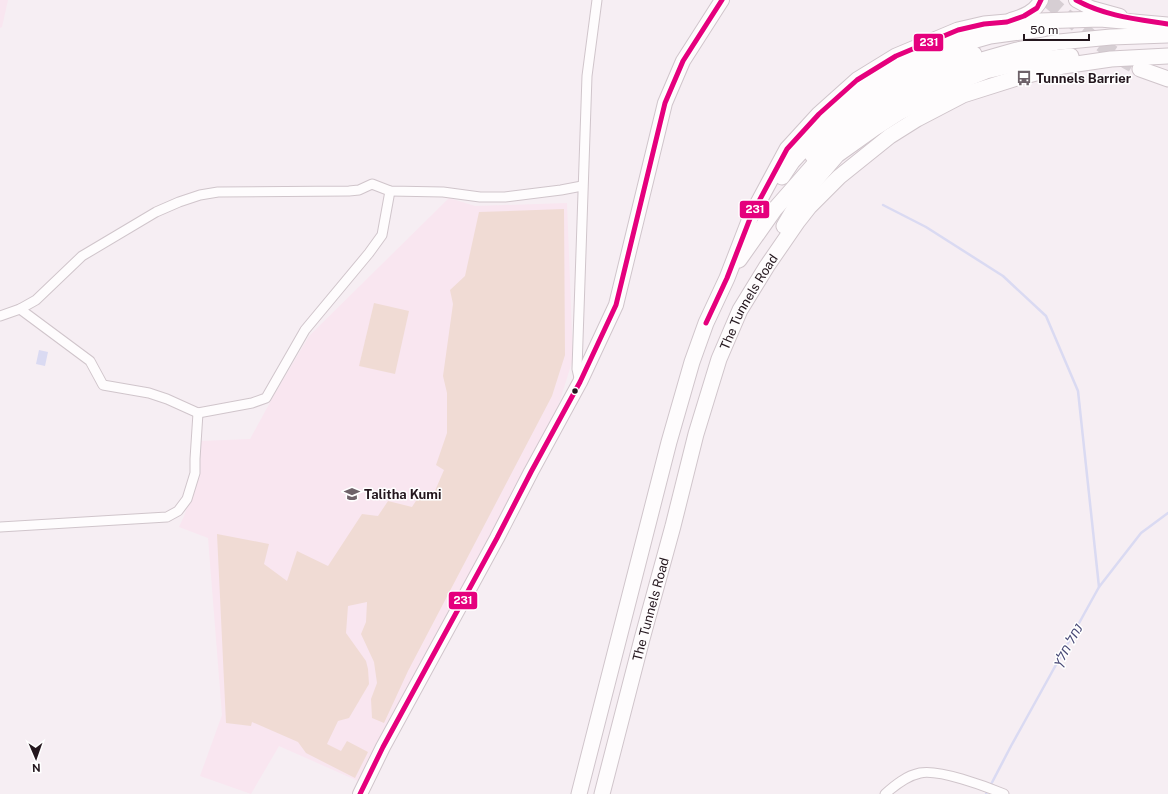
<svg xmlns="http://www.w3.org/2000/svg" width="1168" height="794" viewBox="0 0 1168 794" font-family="'Public Sans',Heebo,sans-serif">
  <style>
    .built { fill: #f9e6f0 }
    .green { fill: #f0dbd4 }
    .water { fill: #dadaf2 }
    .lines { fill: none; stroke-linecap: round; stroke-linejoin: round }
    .stream { stroke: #dadaf2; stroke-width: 2.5 }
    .trunk-tunnel { stroke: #d6ced3; stroke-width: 15; stroke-dasharray: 15 8; stroke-linecap: butt }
    .minor-casing { stroke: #d0c5cb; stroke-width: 11 }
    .primary-casing { stroke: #d0c5cb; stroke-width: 16 }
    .trunk-casing { stroke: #d0c5cb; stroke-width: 17 }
    .minor { stroke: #fefcfd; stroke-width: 9 }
    .primary { stroke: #fefcfd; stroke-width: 14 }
    .trunk { stroke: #fefcfd; stroke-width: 15 }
    .bus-1-casing { stroke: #fff; stroke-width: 8 }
    .bus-1 { stroke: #e5007d; stroke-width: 5 }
    .bus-dot { fill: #24171e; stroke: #fff; stroke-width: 1.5 }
    .labels { text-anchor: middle; stroke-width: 3; stroke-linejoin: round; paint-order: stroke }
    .poi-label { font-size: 13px; font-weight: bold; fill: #24171e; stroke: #fff; text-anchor: start }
    .street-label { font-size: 13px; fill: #24171e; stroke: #fff }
    .water-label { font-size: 14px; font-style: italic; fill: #494a77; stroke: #fff }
    .line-badge { stroke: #fff; stroke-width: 1.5 }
    .badge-label { font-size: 11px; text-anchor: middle; font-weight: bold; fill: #fff }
  </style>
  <rect width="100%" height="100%" fill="#f6eef3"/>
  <g class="built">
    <path d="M 0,0 L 8,0 L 2,27 L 0,28 Z"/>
    <path d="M 449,198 L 475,206 L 567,203 L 573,359 L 555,416 L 358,781 L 279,746 L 251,794 L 200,776 L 222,715 L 208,538 L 179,527 L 184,516 L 200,473 L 200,441 L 250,439 L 274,395 L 309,336 Z"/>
  </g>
  <g class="green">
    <path d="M 564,209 L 565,355 L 552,396 L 408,671 L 384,723 L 372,718 L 371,699 L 377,683 L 374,662 L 361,634 L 366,622 L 367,602 L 348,606 L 346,633 L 366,661 L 368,669 L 369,684 L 349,718 L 338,721 L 327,744 L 341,751 L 347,741 L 368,752 L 355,778 L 306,753 L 298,742 L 252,722 L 251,726 L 226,723 L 217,534 L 269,544 L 264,564 L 287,581 L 297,551 L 328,566 L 362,514 L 378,516 L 388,501 L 412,507 L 419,496 L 431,500 L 444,470 L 436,465 L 447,433 L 447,393 L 443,376 L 453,304 L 450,290 L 465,276 L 479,212 Z"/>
    <path d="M 374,303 L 409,311 L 395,374 L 359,366 Z"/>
  </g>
  <path class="water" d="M 39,350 L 48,352 L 45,366 L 36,364 Z"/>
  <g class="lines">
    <g class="stream">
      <path d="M 883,205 L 926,227 L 1003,276 L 1046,316 L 1078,391 L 1099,587"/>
      <path d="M 986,794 L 1011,746 L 1099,587 L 1141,533 L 1168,513"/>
    </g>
    <path class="trunk-tunnel" d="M 1048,0 C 1077,25 1105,51 1140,69"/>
    <defs>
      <g id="minor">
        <path d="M 20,309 L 90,361 L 103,385 L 149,393 L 167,399 L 198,413 L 252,403 L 266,398 L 305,330 L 369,253 L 382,235 L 390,191"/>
        <path d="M 0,316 L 20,309 L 36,300 L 82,256 L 156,212 L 179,202 L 200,195 L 218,192 L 349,191 L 359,190 L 372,184 L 390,191 L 443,192 L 480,197 L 505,197 L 561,190 L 582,186"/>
        <path d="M 580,382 L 577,369 L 587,76 L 597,0"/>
        <path d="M 0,527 L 167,517 L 178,511 L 187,499 L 195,473 L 195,459 L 198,413"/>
        <path d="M 885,794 C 895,785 906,776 920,773 C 939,769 985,786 1004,794"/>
      </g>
      <g id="primary">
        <path d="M 1076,0 L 1091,8 L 1120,16"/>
        <path d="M 1011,20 C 1024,16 1035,12 1041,0"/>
        <path d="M 360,794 L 383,747 L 497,538 L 531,472 L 580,382 L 616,305 L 665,103 L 683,61 L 722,0"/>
      </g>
      <g id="trunk">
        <path d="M 1140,69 L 1168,79"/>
        <path d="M 812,155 L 831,133 L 866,103 L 922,72 L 974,54"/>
        <path d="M 782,177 L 792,162 L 833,117 L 867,87 L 878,80 L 903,67 L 955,46 L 990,36 L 1043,29"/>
        <path d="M 784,226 L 801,197 L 837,155 L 875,128 L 900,112 L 949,86 L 986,71 L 1034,60 L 1071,56"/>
        <path d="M 739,260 L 775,209 L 818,160 L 875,112 L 926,84 L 975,62 L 1017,50 L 1059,42 L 1111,37 L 1168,35"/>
        <path d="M 579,794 L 669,442 L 692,362 L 706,323 L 727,278 L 751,216 L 787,149 L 819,114 L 857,80 L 896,56 L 958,30 L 984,24 L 1007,22 L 1100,19 L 1168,25"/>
        <path id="s1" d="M 602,794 L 642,639 L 673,526 L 696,434 L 719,359 L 740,310 L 767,266 L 798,221 L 809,207 L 839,177 L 890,136 L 917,119 L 963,95 L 1017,78 L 1063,66 L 1111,59 L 1168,56"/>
      </g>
    </defs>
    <use href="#minor" class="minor-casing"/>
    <use href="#primary" class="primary-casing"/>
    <use href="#trunk" class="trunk-casing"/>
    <use href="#minor" class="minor"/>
    <use href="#primary" class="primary"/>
    <use href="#trunk" class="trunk"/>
    <defs>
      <g id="bus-1">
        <path d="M 1076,0 C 1105,16 1136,19 1168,24"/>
        <path d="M 706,323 L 727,278 L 751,216 L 787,149 L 819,114 L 857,80 L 896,56 L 958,30 L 984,24 L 1007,22 L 1024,16 L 1037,8 L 1041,0"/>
        <path d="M 360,794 L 383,747 L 497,538 L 531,472 L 580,382 L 616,305 L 665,103 L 683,61 L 722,0"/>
      </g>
    </defs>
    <use href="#bus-1" class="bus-1-casing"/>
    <use href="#bus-1" class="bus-1"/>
  </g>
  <defs>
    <symbol id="bus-bare" viewBox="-9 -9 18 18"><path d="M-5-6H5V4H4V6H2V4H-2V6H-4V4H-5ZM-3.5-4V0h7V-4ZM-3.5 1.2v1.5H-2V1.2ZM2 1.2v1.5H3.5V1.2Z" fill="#6e6269" stroke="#fff" stroke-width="2.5" paint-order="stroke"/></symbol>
    <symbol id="school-bare" viewBox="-9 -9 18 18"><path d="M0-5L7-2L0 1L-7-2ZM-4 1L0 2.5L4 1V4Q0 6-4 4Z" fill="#6e6269" stroke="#fff" stroke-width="2.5" paint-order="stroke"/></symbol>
  </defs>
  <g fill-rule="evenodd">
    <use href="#bus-bare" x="1013" y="67" width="22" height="22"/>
    <use href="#school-bare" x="341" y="483" width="22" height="22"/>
  </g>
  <circle class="bus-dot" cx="575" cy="391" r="3.5"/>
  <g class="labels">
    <g class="poi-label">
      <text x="1036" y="83">Tunnels Barrier</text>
      <text x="364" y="499">Talitha Kumi</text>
    </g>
    <g class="street-label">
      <text dy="5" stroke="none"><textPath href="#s1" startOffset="515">The Tunnels Road</textPath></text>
      <text dy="5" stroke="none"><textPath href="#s1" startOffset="191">The Tunnels Road</textPath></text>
    </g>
    <g class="water-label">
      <text transform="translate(1067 646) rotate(-61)" y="5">נחל חלץ</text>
    </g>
  </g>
  <g class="line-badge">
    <rect x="913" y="33" width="31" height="19" rx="4" fill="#e5007d"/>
    <rect x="739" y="200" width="31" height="19" rx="4" fill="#e5007d"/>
    <rect x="448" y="591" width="30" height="19" rx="4" fill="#e5007d"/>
  </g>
  <g class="badge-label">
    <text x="929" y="46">231</text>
    <text x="755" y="213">231</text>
    <text x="463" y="604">231</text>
  </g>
  <g transform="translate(36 758) rotate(178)" stroke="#ffffff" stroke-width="3" paint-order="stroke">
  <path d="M0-3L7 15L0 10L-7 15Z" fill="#24171e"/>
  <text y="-6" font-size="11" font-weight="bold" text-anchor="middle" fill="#24171e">N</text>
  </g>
  <path d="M1024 34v6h65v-6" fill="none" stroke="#24171e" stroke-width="2"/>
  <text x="1030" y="34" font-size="12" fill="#24171e" stroke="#ffffff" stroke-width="3" paint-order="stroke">50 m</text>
</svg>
